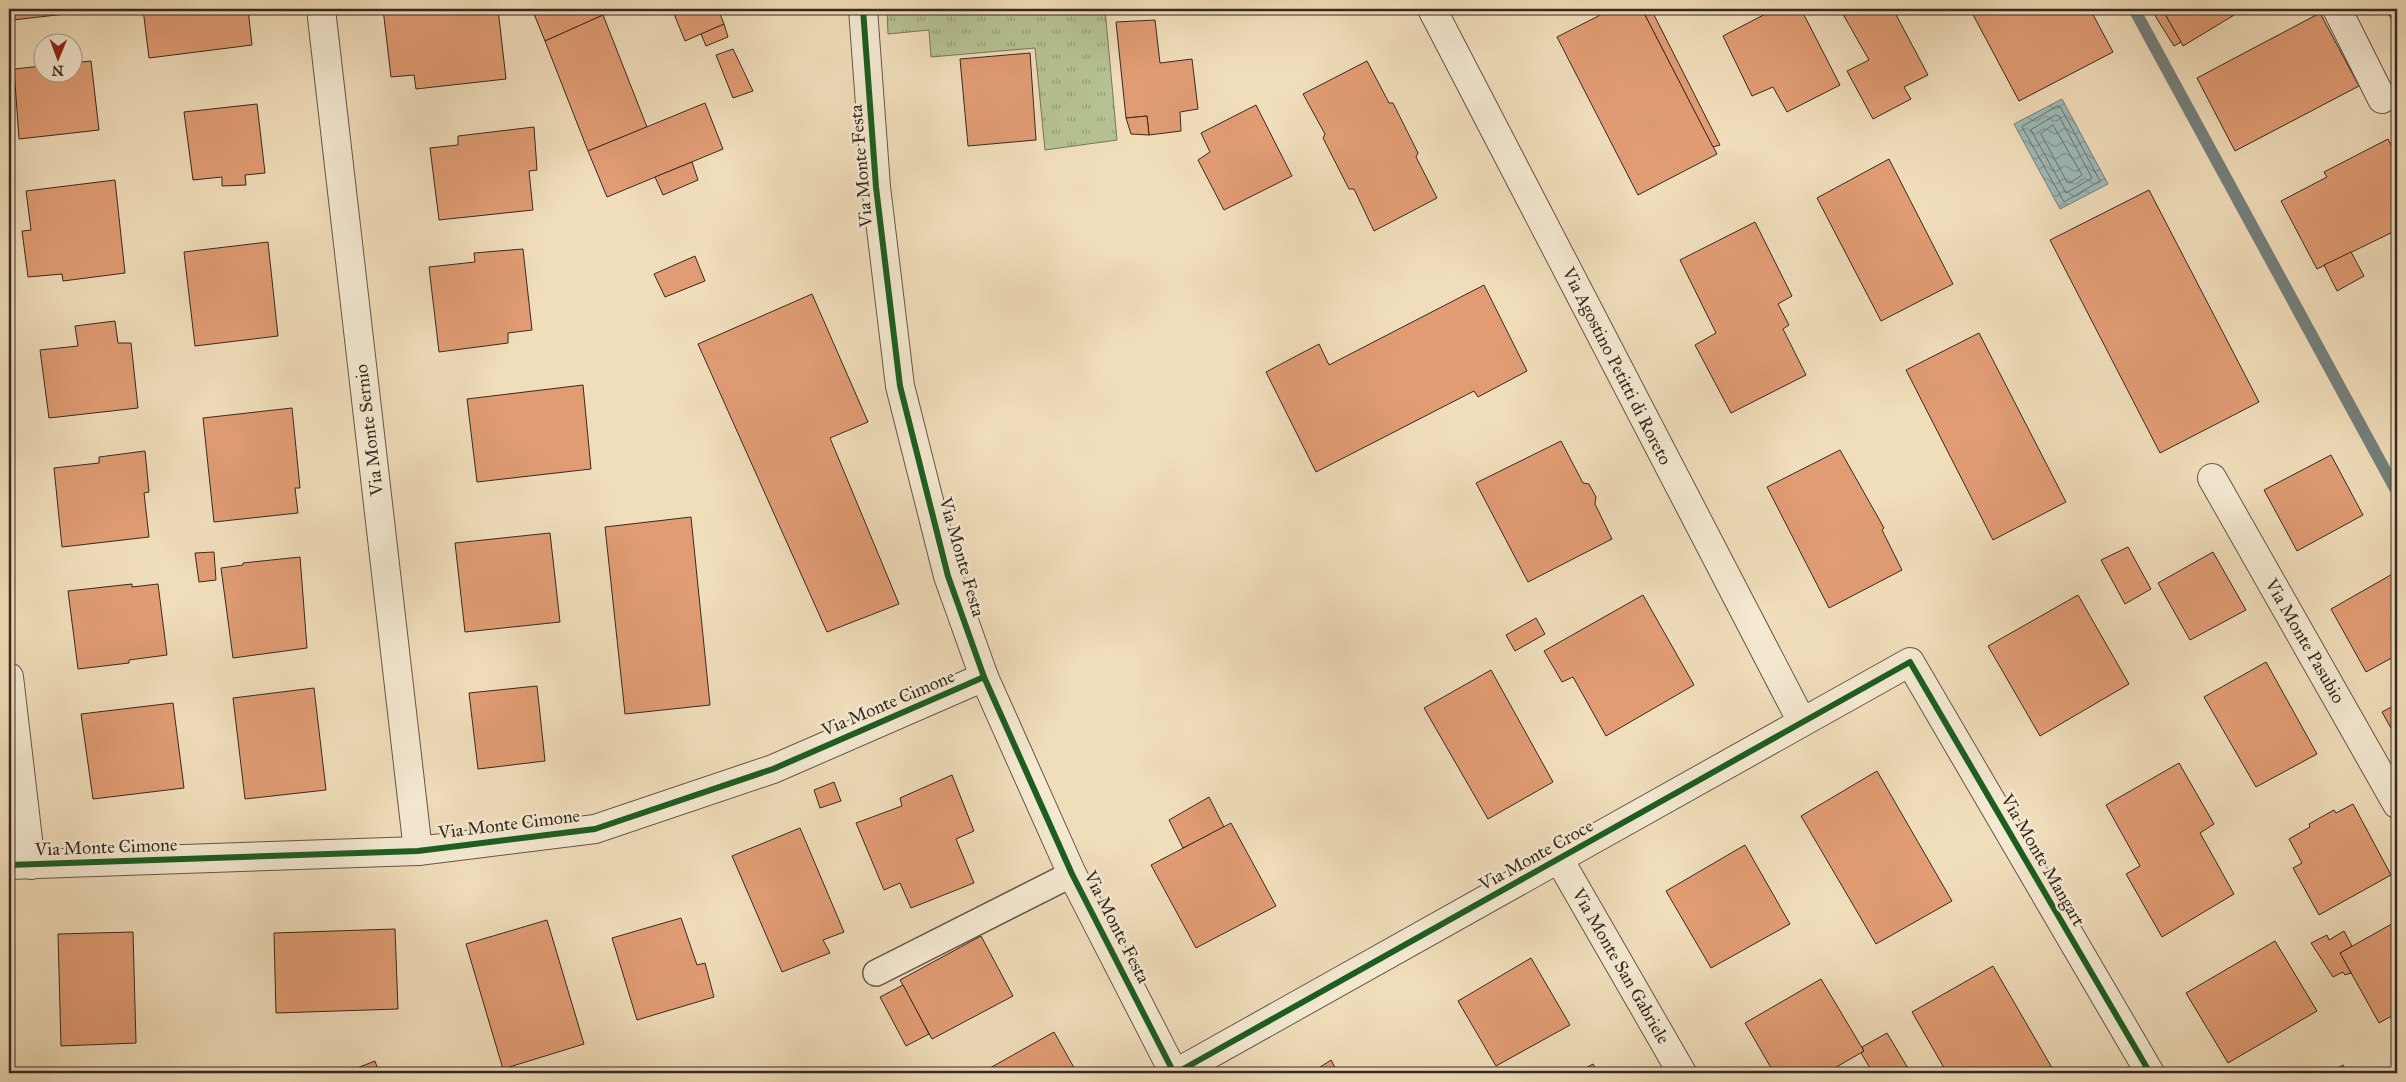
<svg xmlns="http://www.w3.org/2000/svg" width="2406" height="1082" viewBox="0 0 2406 1082" font-family="'IM FELL Great Primer',serif">
  <style>
    .grass { fill: url(#grass-tufts); stroke: #76765a }
    .water { fill: url(#water-waves); stroke: #74807d }
    .lines { fill: none; stroke-linecap: round; stroke-linejoin: round }
    .shore { stroke: #6a726e; stroke-width: 1 }
    .stream { stroke: #74807d; stroke-width: 12 }
    .building { fill: #e19c74; stroke: #362922 }
    .service-casing { stroke: #645648; stroke-width: 28 }
    .minor-casing { stroke: #645648; stroke-width: 30 }
    .service { stroke: #f5e9d2; stroke-width: 25 }
    .minor { stroke: #f5e9d2; stroke-width: 28 }
    .cycleway-casing { stroke: #f5e9d2; stroke-width: 9 }
    .cycleway { stroke: #1b5e20; stroke-width: 6 }
    .labels { text-anchor: middle; stroke-width: 5; stroke-linejoin: round; paint-order: stroke }
    .street-label { font-size: 18px; fill: #362922; stroke: #f5e9d2 }
  </style>
  <defs>
    <pattern id="grass-tufts" width="24" height="20" patternUnits="userSpaceOnUse" patternTransform="scale(1.25)"><rect width="24" height="20" fill="#b6c292"/><path d="M3 7l-1-3M5 7V3M7 7l1-3M15 17l-1-3M17 17v-4M19 17l1-3" fill="none" stroke="#959e77"/></pattern>
    <pattern id="water-waves" width="16" height="10" patternUnits="userSpaceOnUse" patternTransform="scale(1.25)"><rect width="16" height="10" fill="#9ebab9"/><path d="M0 5q4-4 8 0t8 0" fill="none" stroke="#829796"/></pattern>
  </defs>
  <rect width="100%" height="100%" fill="#f0ddba"/>
  <filter id="stains"><feTurbulence type="fractalNoise" baseFrequency=".004" numOctaves="4"/><feColorMatrix values="0 0 0 0 .2 0 0 0 0 .09 0 0 0 0 .02 0 0 0 .5 -.17"/></filter>
  <radialGradient id="worn" r=".72"><stop offset=".6" stop-color="#630" stop-opacity="0"/><stop offset="1" stop-color="#630" stop-opacity=".3"/></radialGradient>
  <path class="grass" d="M 887,9 L 1105,9 L 1117,140 L 1045,150 L 1035,48 L 931,57 L 929,30 L 888,34 Z"/>
  <path class="water" d="M 2062,99 L 2108,184 L 2060,209 L 2014,124 Z"/>
  <g class="lines">
    <g class="shore">
      <path d="M 2058,106 L 2061,108 L 2100,181 L 2064,202 L 2022,127 Z"/>
      <path d="M 2056,115 L 2059,116 L 2092,178 L 2066,193 L 2031,130 Z"/>
      <path d="M 2053,125 L 2082,175 L 2070,183 L 2067,182 L 2041,134 Z"/>
    </g>
    <path class="stream" d="M 2134,9 L 2397,492"/>
  </g>
  <g class="building">
    <path d="M 12,9 L 91,9 L 91,11 L 13,20 Z"/>
    <path d="M 143,9 L 248,9 L 252,45 L 149,58 Z"/>
    <path d="M 383,9 L 498,9 L 506,79 L 416,89 L 414,75 L 391,77 Z"/>
    <path d="M 532,9 L 600,9 L 603,15 L 545,41 Z"/>
    <path d="M 672,9 L 718,9 L 724,24 L 685,41 Z"/>
    <path d="M 1612,9 L 1642,9 L 1717,154 L 1638,195 L 1557,37 Z"/>
    <path d="M 1642,9 L 1651,9 L 1720,145 L 1713,147 Z"/>
    <path d="M 1775,9 L 1801,9 L 1840,85 L 1787,112 L 1773,87 L 1752,96 L 1723,36 Z"/>
    <path d="M 1840,9 L 1893,9 L 1928,75 L 1904,87 L 1911,99 L 1873,119 L 1847,71 L 1869,60 Z"/>
    <path d="M 1970,9 L 2090,9 L 2113,52 L 2019,101 Z"/>
    <path d="M 2162,9 L 2244,9 L 2183,46 Z"/>
    <path d="M 2162,9 L 2181,42 L 2174,46 L 2154,14 Z"/>
    <path d="M 2386,9 L 2397,9 L 2397,29 Z"/>
    <path d="M 2320,13 L 2359,86 L 2235,151 L 2197,78 Z"/>
    <path d="M 603,15 L 647,127 L 588,151 L 545,41 Z"/>
    <path d="M 1155,20 L 1160,63 L 1192,59 L 1198,109 L 1180,112 L 1181,131 L 1149,135 L 1147,116 L 1126,118 L 1116,22 Z"/>
    <path d="M 724,24 L 728,37 L 706,46 L 701,34 Z"/>
    <path d="M 733,49 L 753,91 L 733,98 L 716,55 Z"/>
    <path d="M 1030,53 L 1036,140 L 968,146 L 960,59 Z"/>
    <path d="M 91,61 L 99,130 L 19,139 L 14,69 L 42,66 L 42,72 L 72,72 L 72,63 Z"/>
    <path d="M 1367,61 L 1389,103 L 1393,103 L 1418,153 L 1416,157 L 1437,198 L 1374,231 L 1354,189 L 1349,189 L 1323,138 L 1325,134 L 1303,94 Z"/>
    <path d="M 705,103 L 723,149 L 607,197 L 588,151 Z"/>
    <path d="M 257,104 L 265,173 L 245,175 L 246,185 L 222,186 L 222,177 L 193,180 L 184,112 Z"/>
    <path d="M 1256,105 L 1292,176 L 1224,210 L 1198,160 L 1210,152 L 1201,133 Z"/>
    <path d="M 1147,116 L 1149,135 L 1131,134 L 1126,118 Z"/>
    <path d="M 534,127 L 537,170 L 529,171 L 533,210 L 439,220 L 430,148 L 458,145 L 458,136 Z"/>
    <path d="M 2388,139 L 2397,157 L 2397,230 L 2317,269 L 2281,201 L 2327,177 L 2324,172 Z"/>
    <path d="M 1889,159 L 1953,284 L 1881,321 L 1817,198 Z"/>
    <path d="M 692,162 L 698,180 L 663,195 L 655,177 Z"/>
    <path d="M 115,180 L 125,273 L 63,281 L 62,274 L 28,277 L 22,231 L 31,230 L 26,191 Z"/>
    <path d="M 2149,190 L 2259,402 L 2160,453 L 2050,240 Z"/>
    <path d="M 1755,222 L 1792,296 L 1778,304 L 1789,325 L 1783,329 L 1806,375 L 1731,413 L 1695,345 L 1716,333 L 1680,260 Z"/>
    <path d="M 268,242 L 278,336 L 195,346 L 184,252 Z"/>
    <path d="M 523,249 L 532,330 L 508,333 L 508,343 L 439,352 L 429,267 L 475,262 L 474,253 Z"/>
    <path d="M 2351,252 L 2364,276 L 2337,291 L 2324,265 Z"/>
    <path d="M 695,256 L 705,281 L 665,297 L 654,274 Z"/>
    <path d="M 1484,285 L 1527,371 L 1478,397 L 1474,391 L 1316,472 L 1266,372 L 1319,344 L 1329,365 Z"/>
    <path d="M 812,294 L 868,422 L 830,438 L 899,604 L 827,632 L 698,344 Z"/>
    <path d="M 115,321 L 118,343 L 131,343 L 138,408 L 49,418 L 40,350 L 78,346 L 75,326 Z"/>
    <path d="M 1979,333 L 2066,502 L 1993,540 L 1906,370 Z"/>
    <path d="M 583,385 L 591,469 L 477,482 L 467,399 Z"/>
    <path d="M 292,408 L 300,488 L 295,488 L 298,513 L 214,522 L 203,418 Z"/>
    <path d="M 1561,441 L 1583,483 L 1589,484 L 1596,497 L 1595,504 L 1612,539 L 1528,582 L 1476,483 Z"/>
    <path d="M 1840,450 L 1884,528 L 1882,530 L 1902,570 L 1829,608 L 1767,487 Z"/>
    <path d="M 145,451 L 149,492 L 144,493 L 149,537 L 62,547 L 54,468 L 99,463 L 99,457 Z"/>
    <path d="M 2331,455 L 2363,515 L 2297,551 L 2264,490 Z"/>
    <path d="M 691,517 L 710,705 L 625,714 L 605,527 Z"/>
    <path d="M 550,533 L 560,622 L 465,632 L 455,543 Z"/>
    <path d="M 2128,547 L 2151,589 L 2125,604 L 2101,560 Z"/>
    <path d="M 214,552 L 216,580 L 199,582 L 195,553 Z"/>
    <path d="M 2213,552 L 2246,610 L 2190,640 L 2158,583 Z"/>
    <path d="M 300,557 L 307,648 L 233,658 L 221,568 L 243,565 L 243,563 Z"/>
    <path d="M 2396,572 L 2397,655 L 2366,672 L 2331,609 Z"/>
    <path d="M 132,584 L 132,587 L 158,584 L 167,655 L 129,660 L 129,663 L 78,669 L 68,591 Z"/>
    <path d="M 1643,595 L 1694,685 L 1606,736 L 1573,677 L 1562,682 L 1544,651 Z"/>
    <path d="M 2078,595 L 2129,684 L 2040,736 L 1988,646 Z"/>
    <path d="M 1536,618 L 1545,634 L 1515,651 L 1506,635 Z"/>
    <path d="M 2266,662 L 2317,754 L 2256,787 L 2204,697 Z"/>
    <path d="M 1491,670 L 1553,782 L 1488,819 L 1424,708 Z"/>
    <path d="M 537,686 L 545,761 L 478,769 L 469,693 Z"/>
    <path d="M 314,688 L 326,790 L 245,799 L 233,698 Z"/>
    <path d="M 173,703 L 184,788 L 93,799 L 81,714 Z"/>
    <path d="M 2397,704 L 2397,739 L 2382,712 Z"/>
    <path d="M 2179,763 L 2214,824 L 2200,833 L 2234,894 L 2162,937 L 2126,874 L 2140,866 L 2106,805 Z"/>
    <path d="M 1877,771 L 1952,901 L 1876,944 L 1801,816 Z"/>
    <path d="M 952,775 L 974,831 L 956,839 L 974,883 L 911,908 L 900,883 L 884,890 L 856,823 L 902,806 L 900,798 Z"/>
    <path d="M 834,782 L 841,801 L 820,808 L 814,790 Z"/>
    <path d="M 1209,797 L 1224,827 L 1183,848 L 1169,820 Z"/>
    <path d="M 2353,804 L 2391,875 L 2319,915 L 2293,868 L 2302,863 L 2289,839 L 2310,827 L 2309,824 L 2334,810 L 2336,813 Z"/>
    <path d="M 1231,823 L 1276,906 L 1196,948 L 1151,865 Z"/>
    <path d="M 800,828 L 844,932 L 823,940 L 830,953 L 782,972 L 732,856 Z"/>
    <path d="M 1745,845 L 1790,924 L 1711,968 L 1666,891 Z"/>
    <path d="M 681,918 L 697,965 L 705,963 L 714,997 L 637,1020 L 612,938 Z"/>
    <path d="M 547,920 L 584,1044 L 503,1069 L 466,944 Z"/>
    <path d="M 2397,921 L 2397,1013 L 2379,1023 L 2340,953 Z"/>
    <path d="M 395,929 L 398,1009 L 276,1013 L 274,933 Z"/>
    <path d="M 2344,931 L 2352,946 L 2340,953 L 2351,973 L 2345,975 L 2343,972 L 2333,977 L 2311,943 L 2327,935 L 2329,940 Z"/>
    <path d="M 133,932 L 136,1043 L 61,1046 L 58,934 Z"/>
    <path d="M 981,936 L 1013,996 L 932,1039 L 900,980 Z"/>
    <path d="M 2275,941 L 2317,1011 L 2228,1063 L 2186,993 Z"/>
    <path d="M 1531,958 L 1570,1025 L 1496,1066 L 1458,1001 Z"/>
    <path d="M 1993,966 L 2055,1073 L 1947,1073 L 1912,1012 Z"/>
    <path d="M 1821,979 L 1864,1051 L 1826,1073 L 1774,1073 L 1745,1023 Z"/>
    <path d="M 903,985 L 929,1034 L 906,1046 L 880,997 Z"/>
    <path d="M 1054,1032 L 1077,1073 L 981,1073 Z"/>
    <path d="M 1887,1033 L 1909,1070 L 1903,1073 L 1873,1073 L 1861,1053 L 1864,1051 L 1862,1047 Z"/>
    <path d="M 1331,1060 L 1338,1073 L 1311,1073 Z"/>
    <path d="M 375,1061 L 379,1073 L 344,1073 Z"/>
    <path d="M 1593,1064 L 1598,1073 L 1577,1073 Z"/>
    <path d="M 2343,1065 L 2348,1073 L 2328,1073 Z"/>
  </g>
  <g class="lines">
    <defs>
      <path id="service" d="M 876,973 L 1072,874"/>
      <g id="minor">
        <path d="M 321,9 L 418,851"/>
        <path d="M 863,9 L 876,187 L 900,386 L 948,576 L 984,677 L 1072,874 L 1174,1073"/>
        <path d="M 1432,9 L 1802,722"/>
        <path d="M 2337,9 L 2382,99"/>
        <path d="M 2212,478 L 2397,804"/>
        <path d="M 9,677 L 31,865"/>
        <path d="M 1559,859 L 1682,1073"/>
        <path d="M 9,865 L 418,851 L 595,829 L 773,769 L 984,677"/>
        <path d="M 1176,1073 L 1910,662 L 2150,1073"/>
      </g>
    </defs>
    <use href="#service" class="service-casing"/>
    <use href="#minor" class="minor-casing"/>
    <use href="#service" class="service"/>
    <use href="#minor" class="minor"/>
    <defs>
      <g id="cycleway">
        <path d="M 863,9 L 876,187 L 900,386 L 948,576 L 984,677 L 1072,874 L 1174,1073"/>
        <path d="M 9,865 L 418,851 L 595,829 L 773,769 L 984,677"/>
        <path d="M 1176,1073 L 1910,662 L 2150,1073"/>
      </g>
    </defs>
    <use href="#cycleway" class="cycleway-casing"/>
    <use href="#cycleway" class="cycleway"/>
  </g>
  <g class="labels">
    <g class="street-label">
      <text transform="translate(861 166) rotate(-95)" y="6">Via Monte Festa</text>
      <text transform="translate(1617 366) rotate(63)" y="6">Via Agostino Petitti di Roreto</text>
      <text transform="translate(369 430) rotate(-97)" y="6">Via Monte Sernio</text>
      <text transform="translate(962 557) rotate(74)" y="6">Via Monte Festa</text>
      <text transform="translate(2305 641) rotate(60)" y="6">Via Monte Pasubio</text>
      <text transform="translate(888 703) rotate(-23)" y="6">Via Monte Cimone</text>
      <text transform="translate(509 824) rotate(-7)" y="6">Via Monte Cimone</text>
      <text transform="translate(106 847) rotate(-2)" y="6">Via Monte Cimone</text>
      <text transform="translate(1536 855) rotate(-29)" y="6">Via Monte Croce</text>
      <text transform="translate(2043 860) rotate(60)" y="6">Via Monte Mangart</text>
      <text transform="translate(1117 927) rotate(63)" y="6">Via Monte Festa</text>
      <text transform="translate(1621 966) rotate(60)" y="6">Via Monte San Gabriele</text>
    </g>
  </g>
  <rect width="2406" height="1082" fill="none" stroke="#f0ddba" stroke-width="30"/>
  <rect x="10" y="10" width="2386" height="1062" fill="none" stroke="#362922" stroke-width="2.5"/>
  <rect x="15" y="15" width="2376" height="1052" fill="none" stroke="#362922"/>
  <g transform="translate(58 58) rotate(181)"><circle r="24" fill="#f5e9d2" stroke="#a99c8c"/>
  <path d="M0-4L9 19L0 12L-9 19Z" fill="#8f2418"/>
  <text y="-8" font-size="14" font-weight="bold" text-anchor="middle" fill="#362922">N</text>
  </g>
  <rect width="100%" height="100%" filter="url(#stains)"/>
  <rect width="100%" height="100%" fill="url(#worn)"/>
</svg>
